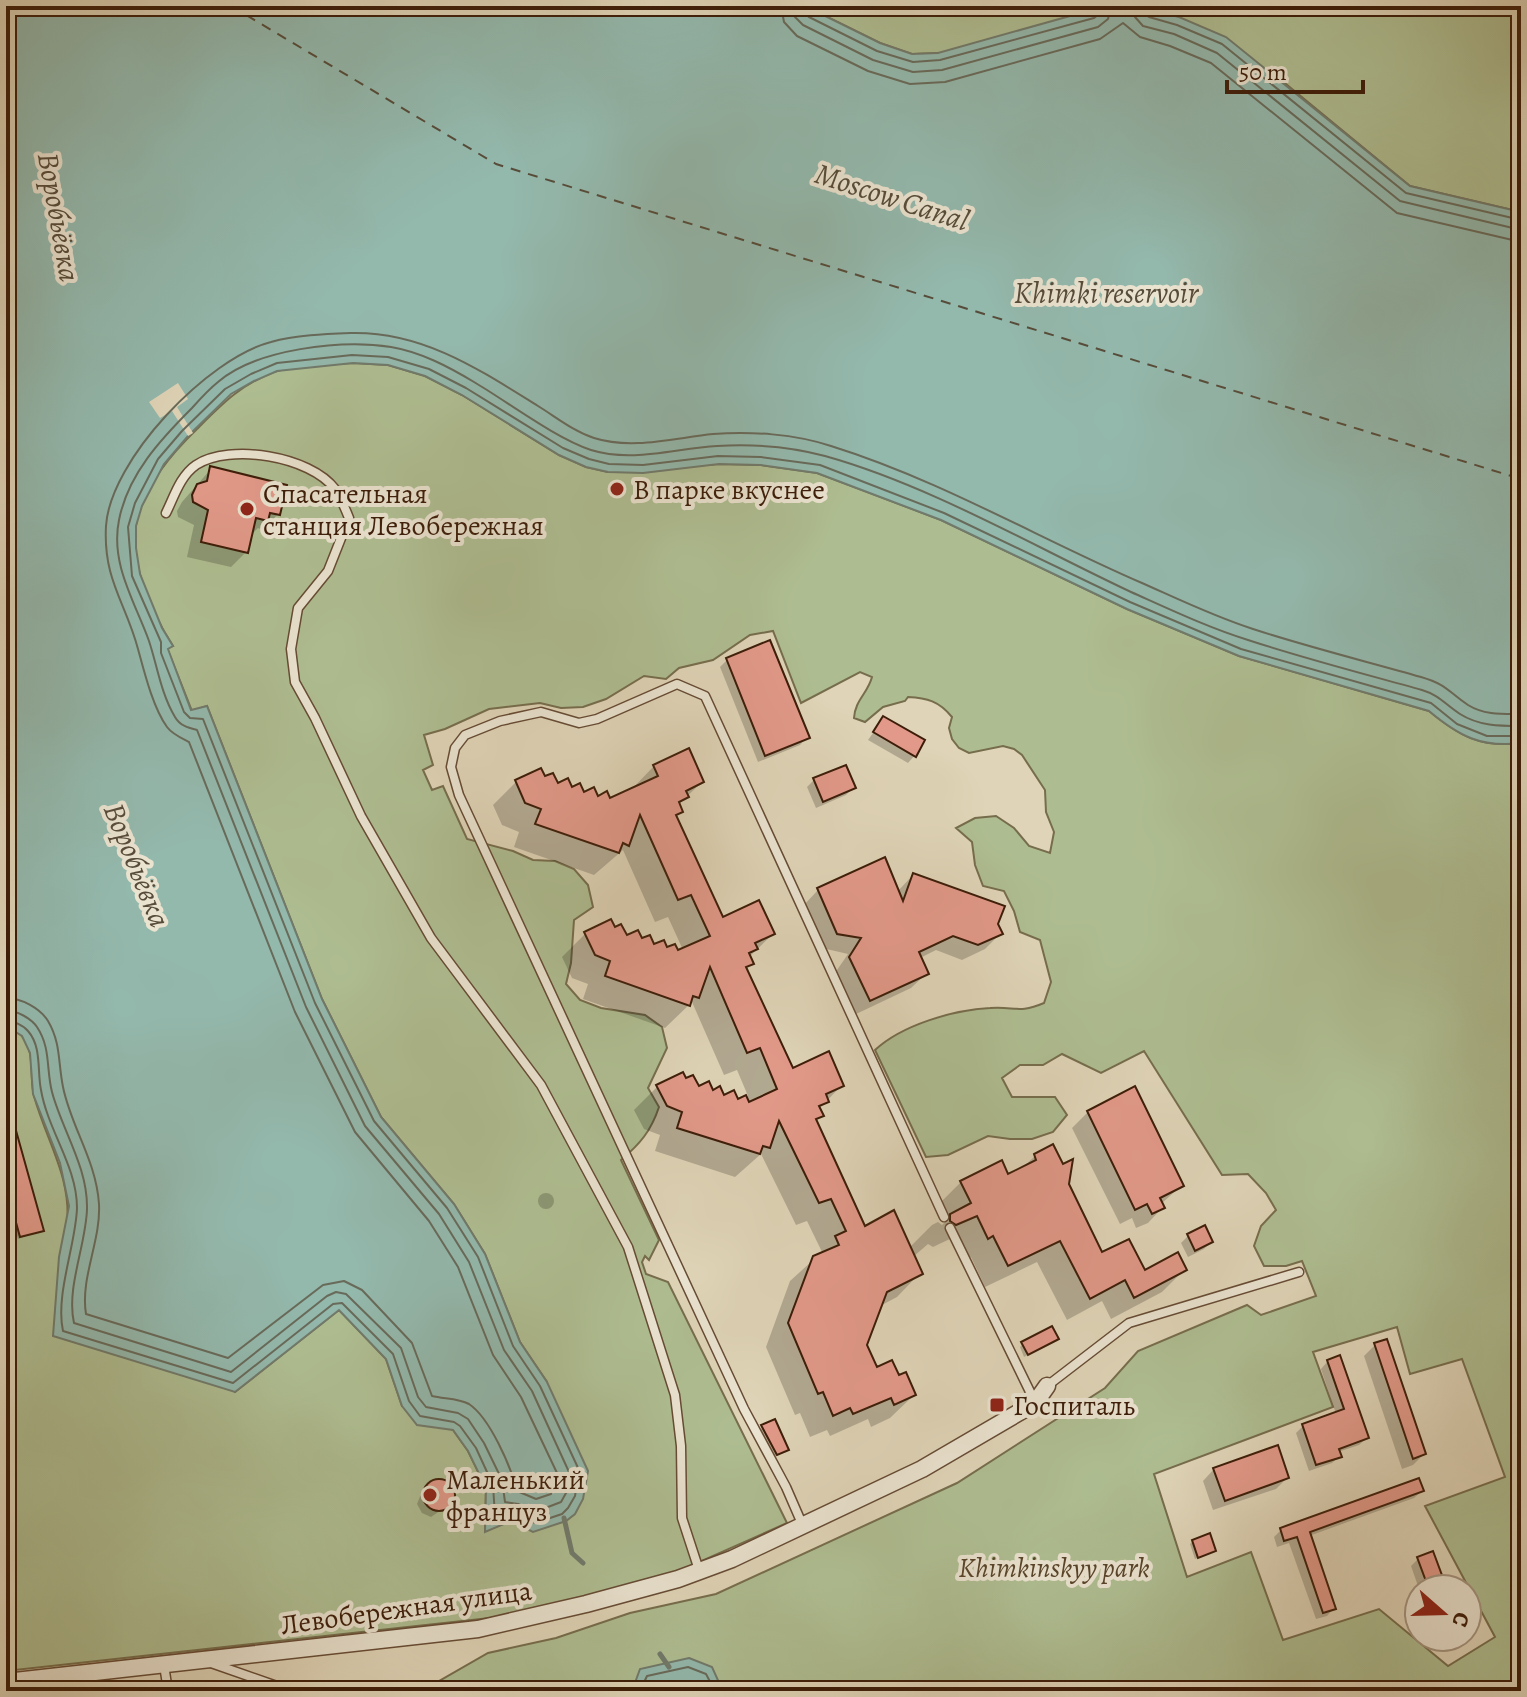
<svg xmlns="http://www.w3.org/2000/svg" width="1527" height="1697" viewBox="0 0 1527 1697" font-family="Alegreya,serif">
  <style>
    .green { fill: #aebd91; stroke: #766d4d; stroke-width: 2; fill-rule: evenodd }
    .water { fill: #93b8ac; stroke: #717a6b; stroke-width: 2 }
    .pier { fill: #dfd4b7 }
    .shadow { fill: #0003 }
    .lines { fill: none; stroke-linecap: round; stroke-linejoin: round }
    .shore { stroke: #686a5a; stroke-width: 2 }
    .stream { stroke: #717a6b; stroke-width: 5 }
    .ferry { stroke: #574c3a; stroke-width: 2; stroke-dasharray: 10 8; stroke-linecap: butt }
    .building { fill: #e29989; stroke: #3d1d09; stroke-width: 2 }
    .service-casing { stroke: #664b34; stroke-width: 11 }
    .minor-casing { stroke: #664b34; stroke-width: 19 }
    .service { stroke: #eae3d0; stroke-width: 8 }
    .minor { stroke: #eae3d0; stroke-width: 16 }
    .poi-dot { fill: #8f2418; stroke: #eae3d0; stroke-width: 3 }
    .labels { text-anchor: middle; stroke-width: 8; stroke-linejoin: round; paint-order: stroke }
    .poi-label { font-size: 28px; fill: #3d1d09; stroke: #eae3d0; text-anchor: start }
    .park-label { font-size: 28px; font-style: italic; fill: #59452b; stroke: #eae3d0 }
    .street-label { font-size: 28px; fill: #3d1d09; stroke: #eae3d0 }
    .water-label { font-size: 30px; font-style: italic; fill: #574c3a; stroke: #eae3d0 }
  </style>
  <rect width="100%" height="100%" fill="#dfd4b7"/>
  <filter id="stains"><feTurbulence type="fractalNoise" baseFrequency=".0025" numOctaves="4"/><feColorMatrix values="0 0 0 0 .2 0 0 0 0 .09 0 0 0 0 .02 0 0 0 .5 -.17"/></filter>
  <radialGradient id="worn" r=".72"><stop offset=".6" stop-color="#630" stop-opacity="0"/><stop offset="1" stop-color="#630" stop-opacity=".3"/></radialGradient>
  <g class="green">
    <path d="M 805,6 L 1392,6 L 1410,11 L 1416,6 L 1521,6 L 1521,212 L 1410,186 L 1275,75 L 938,53 L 912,54 L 880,43 Z"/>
    <path d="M 353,363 L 388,365 L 425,376 L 462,395 L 559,455 L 586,467 L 608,472 L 719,464 L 761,465 L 817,473 L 941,520 L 1127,609 L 1239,656 L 1429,711 C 1459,736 1481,748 1521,743 L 1521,1633 L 1510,1691 L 432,1691 L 434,1684 L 488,1653 L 556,1638 L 630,1613 L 716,1594 L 957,1483 L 1105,1388 L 1138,1351 L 1247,1305 L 1261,1315 L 1316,1296 L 1302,1261 L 1286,1266 L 1264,1266 L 1254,1246 L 1261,1226 L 1276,1210 L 1266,1193 L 1248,1174 L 1222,1175 L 1144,1051 L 1101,1073 L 1062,1054 L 1043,1065 L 1020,1065 L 1002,1078 L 1012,1097 L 1055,1097 L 1067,1115 L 1053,1132 L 1032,1139 L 1010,1139 L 988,1136 L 948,1155 L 926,1157 L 875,1050 C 902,1025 953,1010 990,1008 C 1015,1006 1018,1014 1044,1003 L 1051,982 L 1040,940 L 1020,932 L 1014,911 L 1004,891 L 983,886 L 975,865 L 972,842 L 956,828 L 975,818 L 996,816 L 1014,828 L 1029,846 L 1050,853 L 1054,832 L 1046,812 L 1045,790 L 1022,755 L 1014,749 L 1003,746 L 969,753 L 959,748 L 952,739 L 949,728 L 952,717 C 939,701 927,698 908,697 L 905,701 L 883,707 L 865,722 L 854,718 C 855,700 868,693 872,677 L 860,672 L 801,703 L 773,631 L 750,635 L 713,660 L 679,668 L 666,679 L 644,676 L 606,699 L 583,707 L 561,708 L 540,703 L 489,709 L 445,729 L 424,735 L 433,765 L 423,770 L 432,790 L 443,786 L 467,839 L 513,851 L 533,860 L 555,861 L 574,869 L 588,885 L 593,907 L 574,920 L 571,963 L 566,984 L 580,1000 L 601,1008 L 645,1015 L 662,1027 L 667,1048 L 648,1088 L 659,1107 C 651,1131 640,1144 621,1160 L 659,1240 L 649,1260 L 645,1256 L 642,1262 L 646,1274 L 668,1282 L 787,1523 L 677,1572 L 542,1608 L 490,1618 L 6,1671 L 6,1026 C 10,1029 18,1032 22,1036 C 36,1052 29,1078 34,1096 C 47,1143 72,1177 67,1227 L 235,1392 L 339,1310 L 386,1359 L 402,1406 L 453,1430 L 468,1451 L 486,1488 L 485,1531 L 511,1520 L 547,1382 L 520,1342 L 485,1254 L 454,1204 L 381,1117 L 322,999 L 207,706 L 192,711 L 167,648 L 173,646 C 152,613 130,566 136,525 C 142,488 171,454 197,429 C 222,404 240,385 274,372 C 298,364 328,365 353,363 ZM 1397,1327 L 1410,1374 L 1462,1359 L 1505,1477 L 1425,1506 L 1495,1637 L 1448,1666 L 1379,1609 L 1283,1640 L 1251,1552 L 1187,1577 L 1154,1474 L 1333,1407 L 1313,1352 Z"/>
  </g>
  <g class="water">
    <path d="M 6,6 L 805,6 L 880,43 L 912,54 L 938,53 L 1102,7 L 1137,6 L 1179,17 L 1226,37 L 1410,186 L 1521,212 L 1521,743 C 1481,748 1459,736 1429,711 L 1239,656 L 1127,609 L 941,520 L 817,473 L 761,465 L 719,464 L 643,473 L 608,472 L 586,467 L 559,455 L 462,395 L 425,376 L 388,365 L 353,363 L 277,371 L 254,381 L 231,394 L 188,436 L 164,464 L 142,506 L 136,526 L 136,548 L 140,574 L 162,628 L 173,646 L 168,649 L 191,710 L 207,706 L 322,999 L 381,1117 L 454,1204 L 485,1254 L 520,1342 L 547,1382 L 588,1471 L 583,1499 L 575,1514 L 566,1521 L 533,1532 L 511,1521 L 485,1532 L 486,1488 L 468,1451 L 453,1430 L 417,1425 L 402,1406 L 386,1359 L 339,1310 L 235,1392 L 53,1336 L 59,1257 L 69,1206 L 60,1163 L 33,1094 L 30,1053 L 22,1036 L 6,1026 Z"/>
    <path d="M 689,1658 L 712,1667 L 721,1687 L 728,1691 L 632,1691 L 640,1669 Z"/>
  </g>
  <path class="pier" d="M 178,383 L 188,399 L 177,407 L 193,433 L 188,436 L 172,411 L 160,418 L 149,402 Z"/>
  <g class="shadow">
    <path d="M 211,469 L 278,514 L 263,530 L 258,528 L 251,535 L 246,552 L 231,567 L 187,557 L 194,525 L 178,517 L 177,511 L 182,502 Z"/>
    <path d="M 727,660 L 807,737 L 800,745 L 758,762 L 720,667 Z"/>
    <path d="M 883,719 L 915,755 L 908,763 L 868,740 Z"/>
    <path d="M 654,766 L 702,782 L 678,805 L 681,812 L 675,817 L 722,919 L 773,934 L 749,957 L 751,963 L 745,970 L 792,1071 L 842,1085 L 818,1110 L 821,1115 L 815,1122 L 864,1228 L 909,1248 L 932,1225 L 938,1222 L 942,1225 L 946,1221 L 938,1205 L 961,1182 L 1007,1177 L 1020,1170 L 1035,1156 L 1067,1184 L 1101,1255 L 1144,1273 L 1185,1269 L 1162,1292 L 1111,1319 L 1102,1301 L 1067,1320 L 1037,1262 L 985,1287 L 971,1257 L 966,1260 L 954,1237 L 933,1247 L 928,1244 L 913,1257 L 920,1273 L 897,1297 L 880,1306 L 864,1345 L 876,1370 L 898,1378 L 914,1395 L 890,1418 L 871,1427 L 868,1419 L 830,1436 L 827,1430 L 810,1437 L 800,1413 L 795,1415 L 766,1347 L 790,1281 L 822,1252 L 807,1221 L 796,1225 L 761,1154 L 735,1177 L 655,1151 L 660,1135 L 644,1129 L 634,1110 L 657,1087 L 685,1081 L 698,1089 L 737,1102 L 748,1096 L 737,1070 L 724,1075 L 692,1002 L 665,1028 L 583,999 L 588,984 L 572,978 L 562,957 L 585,934 L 614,929 L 626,937 L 677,953 L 683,950 L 668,917 L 655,922 L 623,850 L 594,875 L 514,847 L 519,832 L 502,825 L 493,805 L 516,782 L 544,779 L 583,794 L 609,801 L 631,790 Z"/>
    <path d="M 814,780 L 853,788 L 846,795 L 816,808 L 807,787 Z"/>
    <path d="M 913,875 L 996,924 L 1001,933 L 985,949 L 962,960 L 936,950 L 920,958 L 927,973 L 911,988 L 854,1015 L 835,973 L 848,954 L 822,948 L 803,906 L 818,890 L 897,892 Z"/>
    <path d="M 6,1101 L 42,1230 L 18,1239 L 6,1198 Z"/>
    <path d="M 1088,1112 L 1181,1186 L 1161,1204 L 1163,1207 L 1148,1223 L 1136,1228 L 1132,1218 L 1120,1224 L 1072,1128 Z"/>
    <path d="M 1521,1172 L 1521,1191 L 1511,1182 Z"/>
    <circle cx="546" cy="1201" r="8"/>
    <path d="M 1188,1236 L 1211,1242 L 1204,1249 L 1188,1257 L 1181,1243 Z"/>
    <path d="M 1056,1339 L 1024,1357 L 1020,1347 L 1023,1344 Z"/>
    <path d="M 1375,1345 L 1424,1454 L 1413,1465 L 1402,1469 L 1364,1356 Z"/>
    <path d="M 1328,1361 L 1367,1438 L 1359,1445 L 1338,1452 L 1340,1456 L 1332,1463 L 1309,1471 L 1296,1433 L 1303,1426 L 1336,1414 L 1321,1369 Z"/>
    <path d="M 774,1421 L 784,1452 L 773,1457 L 759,1430 Z"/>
    <path d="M 1214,1469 L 1287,1478 L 1276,1489 L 1213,1510 L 1203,1481 Z"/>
    <path d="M 438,1481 L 448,1484 L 453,1493 L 450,1504 L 431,1517 L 422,1513 L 417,1504 L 421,1494 Z"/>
    <path d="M 1422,1491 L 1414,1498 L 1309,1536 L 1334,1608 L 1327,1616 L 1316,1619 L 1289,1543 L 1277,1547 L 1274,1537 L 1281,1530 Z"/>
    <path d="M 1193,1541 L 1214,1551 L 1195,1559 L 1190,1544 Z"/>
    <path d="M 1418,1559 L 1441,1578 L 1433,1585 L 1423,1589 L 1419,1589 L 1411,1566 Z"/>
  </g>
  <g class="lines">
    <g class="shore">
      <path d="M 781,6 L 784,22 L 797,36 L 868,71 L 910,84 L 945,82 L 1100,39 L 1123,23 L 1140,37 L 1170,46 L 1211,63 L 1397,213 L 1521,242"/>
      <path d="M 793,6 L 795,17 L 803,25 L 873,60 L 913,72 L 942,70 L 1098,27 L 1108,19 L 1111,6"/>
      <path d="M 803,6 L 804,12 L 809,17 L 877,51 L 913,62 L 940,60 L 1094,18 L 1100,13 L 1101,6"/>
      <path d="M 1133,6 L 1135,17 L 1143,26 L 1174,34 L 1217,53 L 1400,201 L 1521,230"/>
      <path d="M 1143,6 L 1144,13 L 1149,17 L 1177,25 L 1222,44 L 1406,193 L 1521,220"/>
      <path d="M 6,998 C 21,998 40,1008 48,1021 C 61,1043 58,1063 63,1087 C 71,1127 96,1160 99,1204 C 101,1241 80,1278 86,1314 L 228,1358 L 323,1285 L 344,1281 L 362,1290 L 412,1343 L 432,1396 C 444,1399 458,1398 469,1404 C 490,1418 511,1467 517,1491 L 536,1499 L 551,1494 L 557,1473 L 521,1397 L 493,1355 L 458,1267 L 429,1221 L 355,1132 L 295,1012 L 189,742 C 181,738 172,734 167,727 C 153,708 144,671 138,649 C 126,603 103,580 106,526 C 110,460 208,358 271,342 C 296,335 327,334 353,333 C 424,332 480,370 538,406 C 556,417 573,431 594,438 C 632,450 674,438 713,434 C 750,431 795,434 831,446 C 940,480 1038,538 1142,583 C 1178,599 1215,617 1253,629 C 1308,647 1365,661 1421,677 C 1448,685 1447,691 1468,705 C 1484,715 1502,714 1521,714"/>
      <path d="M 6,1010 C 17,1011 31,1018 37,1027 C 51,1048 46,1069 52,1092 C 62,1130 88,1167 87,1209 C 86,1245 66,1288 74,1323 L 231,1372 L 327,1296 L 336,1292 L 346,1294 L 401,1348 L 418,1397 L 426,1407 L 458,1413 L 468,1419 L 484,1443 L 502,1480 L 505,1502 L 518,1504 L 535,1512 L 561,1502 L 566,1493 L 569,1472 L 532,1391 L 504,1350 L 469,1262 L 439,1214 L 365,1126 L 306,1007 L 197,730 C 189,728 180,726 175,717 C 161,694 157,665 149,641 C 135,602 110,564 119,520 C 128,474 161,439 192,408 C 200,399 208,390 218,382 C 256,349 342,339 391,347 C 421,352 449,367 474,382 C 508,402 555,438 591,450 C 633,463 676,448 717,446 C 752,444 792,447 825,456 C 929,485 1033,546 1131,592 C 1169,609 1209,628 1248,640 C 1306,659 1365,674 1422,690 C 1439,695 1446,705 1460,714 C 1479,726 1499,726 1521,726"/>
      <path d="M 6,1020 C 13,1021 23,1025 28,1031 C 42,1047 37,1071 41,1090 C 48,1131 77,1166 77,1208 C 76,1244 55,1295 63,1331 L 233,1383 L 333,1304 L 342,1303 L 393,1354 L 409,1401 L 420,1416 L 454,1422 L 460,1426 L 476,1448 L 493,1485 L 495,1516 L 513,1513 L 535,1523 L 562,1514 L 568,1508 L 575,1496 L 579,1470 L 540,1386 L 513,1346 L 478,1257 L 447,1208 L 374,1121 L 315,1003 L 203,719 L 190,718 L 184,712 L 161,653 L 161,642 L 132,576 L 128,527 L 135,503 L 158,459 L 182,431 L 225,389 L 251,374 L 277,363 L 352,355 L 388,357 L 429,369 L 466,388 L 563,448 L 589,459 L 609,464 L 643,465 L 718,456 L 761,457 L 820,465 L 944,513 L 1130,602 L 1241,649 L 1431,703 L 1457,724 L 1487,736 L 1521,736"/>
      <path d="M 640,1691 L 647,1676 L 688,1667 L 706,1674 L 715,1691"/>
    </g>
    <g class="stream">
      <path d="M 564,1518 L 572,1553 L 583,1563"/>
      <path d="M 660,1654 L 669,1667"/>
    </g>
    <path class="ferry" d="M 231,6 L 496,164 L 1521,479"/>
  </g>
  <g class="building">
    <path d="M 210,466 L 287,485 L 280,515 L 270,513 L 268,521 L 256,518 L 248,553 L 201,542 L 208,510 L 193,502 L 192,495 L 197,484 L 207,481 Z"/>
    <path d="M 770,640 L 810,738 L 765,756 L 726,658 Z"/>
    <path d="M 883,716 L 925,740 L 916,757 L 873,732 Z"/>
    <path d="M 689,748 L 704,782 L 686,791 L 689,797 L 679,802 L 683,812 L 676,815 L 723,917 L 759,900 L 775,934 L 755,943 L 758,949 L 749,953 L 754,964 L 746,967 L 793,1068 L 829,1051 L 844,1086 L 826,1094 L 829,1102 L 819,1106 L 824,1116 L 816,1119 L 865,1226 L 894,1210 L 923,1274 L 887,1292 L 867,1345 L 877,1367 L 892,1360 L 899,1375 L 906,1372 L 916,1395 L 894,1405 L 891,1398 L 853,1414 L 850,1408 L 833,1416 L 823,1392 L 818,1394 L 788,1323 L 813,1256 L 839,1245 L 835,1236 L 846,1231 L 831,1199 L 819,1203 L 779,1121 L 770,1148 L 763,1146 L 760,1154 L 677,1128 L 682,1112 L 667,1106 L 656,1085 L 683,1072 L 686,1078 L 693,1075 L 699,1086 L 709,1081 L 713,1090 L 720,1086 L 724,1095 L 734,1090 L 738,1099 L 746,1095 L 749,1102 L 777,1089 L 760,1048 L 747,1053 L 710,967 L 699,998 L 693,996 L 690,1006 L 605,976 L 610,961 L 595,955 L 584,932 L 611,919 L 615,927 L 621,924 L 627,935 L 638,930 L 642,938 L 650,935 L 654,944 L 664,940 L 667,947 L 675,944 L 678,950 L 710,936 L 691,895 L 678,900 L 640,815 L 629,846 L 623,843 L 619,853 L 535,824 L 541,809 L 525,803 L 515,780 L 541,768 L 545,776 L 553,773 L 558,783 L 568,778 L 572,787 L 580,783 L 584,792 L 594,787 L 598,796 L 607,791 L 610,798 L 658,776 L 653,765 Z"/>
    <path d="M 846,765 L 856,788 L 823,802 L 813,778 Z"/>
    <path d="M 885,857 L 903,901 L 913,873 L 1005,906 L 998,924 L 1003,934 L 978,945 L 953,936 L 919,952 L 929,974 L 870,1001 L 849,957 L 861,938 L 837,934 L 817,888 Z"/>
    <path d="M 1135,1086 L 1184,1186 L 1160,1198 L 1165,1208 L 1152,1214 L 1147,1204 L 1135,1210 L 1087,1111 Z"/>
    <path d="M 10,1109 L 44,1231 L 20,1237 L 6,1186 L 6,1110 Z"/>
    <path d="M 1053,1144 L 1063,1164 L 1073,1159 L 1069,1184 L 1102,1252 L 1129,1239 L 1145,1270 L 1178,1252 L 1187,1270 L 1134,1298 L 1125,1280 L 1090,1299 L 1060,1241 L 1008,1266 L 993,1236 L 988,1239 L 977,1216 L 956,1225 L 950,1221 L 950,1214 L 971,1203 L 960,1181 L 1002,1160 L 1008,1174 L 1036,1160 L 1034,1154 Z"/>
    <path d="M 1205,1225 L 1213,1242 L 1195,1251 L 1187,1234 Z"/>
    <path d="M 1052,1326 L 1059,1339 L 1028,1355 L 1021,1342 Z"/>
    <path d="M 1387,1339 L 1426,1454 L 1413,1459 L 1374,1343 Z"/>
    <path d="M 1340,1355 L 1369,1438 L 1339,1449 L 1342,1457 L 1316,1465 L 1302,1424 L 1344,1409 L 1327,1360 Z"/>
    <path d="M 775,1419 L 789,1450 L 777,1455 L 761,1425 Z"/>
    <path d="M 1278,1445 L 1289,1478 L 1225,1501 L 1213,1468 Z"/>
    <path d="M 1419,1478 L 1424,1491 L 1310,1532 L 1336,1609 L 1323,1613 L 1297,1537 L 1284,1541 L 1280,1528 Z"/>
    <circle cx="439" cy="1495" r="16"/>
    <path d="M 1210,1533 L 1216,1551 L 1198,1558 L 1192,1540 Z"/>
    <path d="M 1433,1551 L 1443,1578 L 1427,1584 L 1417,1557 Z"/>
  </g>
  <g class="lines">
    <defs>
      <g id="service">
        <path d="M 166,513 C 174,497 180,476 196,465 C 230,443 310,456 335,489 C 341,498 345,508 349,518 L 328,571 L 298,608 L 291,649 L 295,682 L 315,718 L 361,816 L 431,938 L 541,1085 L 628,1247 L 675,1395 L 681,1446 L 682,1518 L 699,1570"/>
        <path d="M 950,1228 L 1035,1402"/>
        <path d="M 1047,1386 L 1129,1323 L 1299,1272"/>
        <path d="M 803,1526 L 786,1487 L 744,1409 L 459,795 L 451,767 L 455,748 L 465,735 L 500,721 L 541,712 L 579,723 L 597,719 L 677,684 L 705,696 L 944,1217"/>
        <path d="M 211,1663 L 291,1691"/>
        <path d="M 164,1665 L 168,1691"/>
      </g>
      <path id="minor" d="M 6,1682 L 478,1629 L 586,1604 L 678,1579 L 732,1559 L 922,1469 L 1035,1403 L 1047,1386"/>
    </defs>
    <use href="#service" class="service-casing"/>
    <use href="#minor" class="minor-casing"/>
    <use href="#service" class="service"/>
    <use href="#minor" class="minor"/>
  </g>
  <g class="poi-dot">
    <circle cx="617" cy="489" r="8"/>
    <circle cx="247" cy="509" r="8"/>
    <rect x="989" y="1397" width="16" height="16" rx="4"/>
    <circle cx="430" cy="1495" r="8"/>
  </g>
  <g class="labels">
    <g class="poi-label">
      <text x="633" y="499">В парке вкуснее</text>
      <text x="263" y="503">Спасательная<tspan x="263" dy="32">станция Левобережная</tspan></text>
      <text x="1013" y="1415">Госпиталь</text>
      <text x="446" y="1489">Маленький<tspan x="446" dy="32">француз</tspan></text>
    </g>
    <g class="park-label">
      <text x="1054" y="1577">Khimkinskyy park</text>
    </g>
    <g class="street-label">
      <text transform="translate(406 1607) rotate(-8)" y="10">Левобережная улица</text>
    </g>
    <g class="water-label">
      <text transform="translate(892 197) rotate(18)" y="10">Moscow Canal</text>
      <text transform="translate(59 217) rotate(80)" y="10">Воробьёвка</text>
      <text x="1106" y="303">Khimki reservoir</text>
      <text transform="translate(137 865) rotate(68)" y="10">Воробьёвка</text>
    </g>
  </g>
  <rect width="1527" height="1697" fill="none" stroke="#dfd4b7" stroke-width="32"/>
  <rect x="8" y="8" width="1511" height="1681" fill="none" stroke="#3d1d09" stroke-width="4"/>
  <rect x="16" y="16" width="1495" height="1665" fill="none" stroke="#3d1d09" stroke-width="2"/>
  <g transform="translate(1443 1613) rotate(110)"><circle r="38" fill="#eae3d0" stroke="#a59480" stroke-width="2"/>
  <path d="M0-6L14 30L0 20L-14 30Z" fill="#8f2418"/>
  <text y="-12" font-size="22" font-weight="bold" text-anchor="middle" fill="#3d1d09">С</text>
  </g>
  <path d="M1227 80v12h136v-12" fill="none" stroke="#3d1d09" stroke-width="4"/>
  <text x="1239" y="80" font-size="24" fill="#3d1d09" stroke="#eae3d0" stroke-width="6" paint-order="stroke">50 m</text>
  <rect width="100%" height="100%" filter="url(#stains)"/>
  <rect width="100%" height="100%" fill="url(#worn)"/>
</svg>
